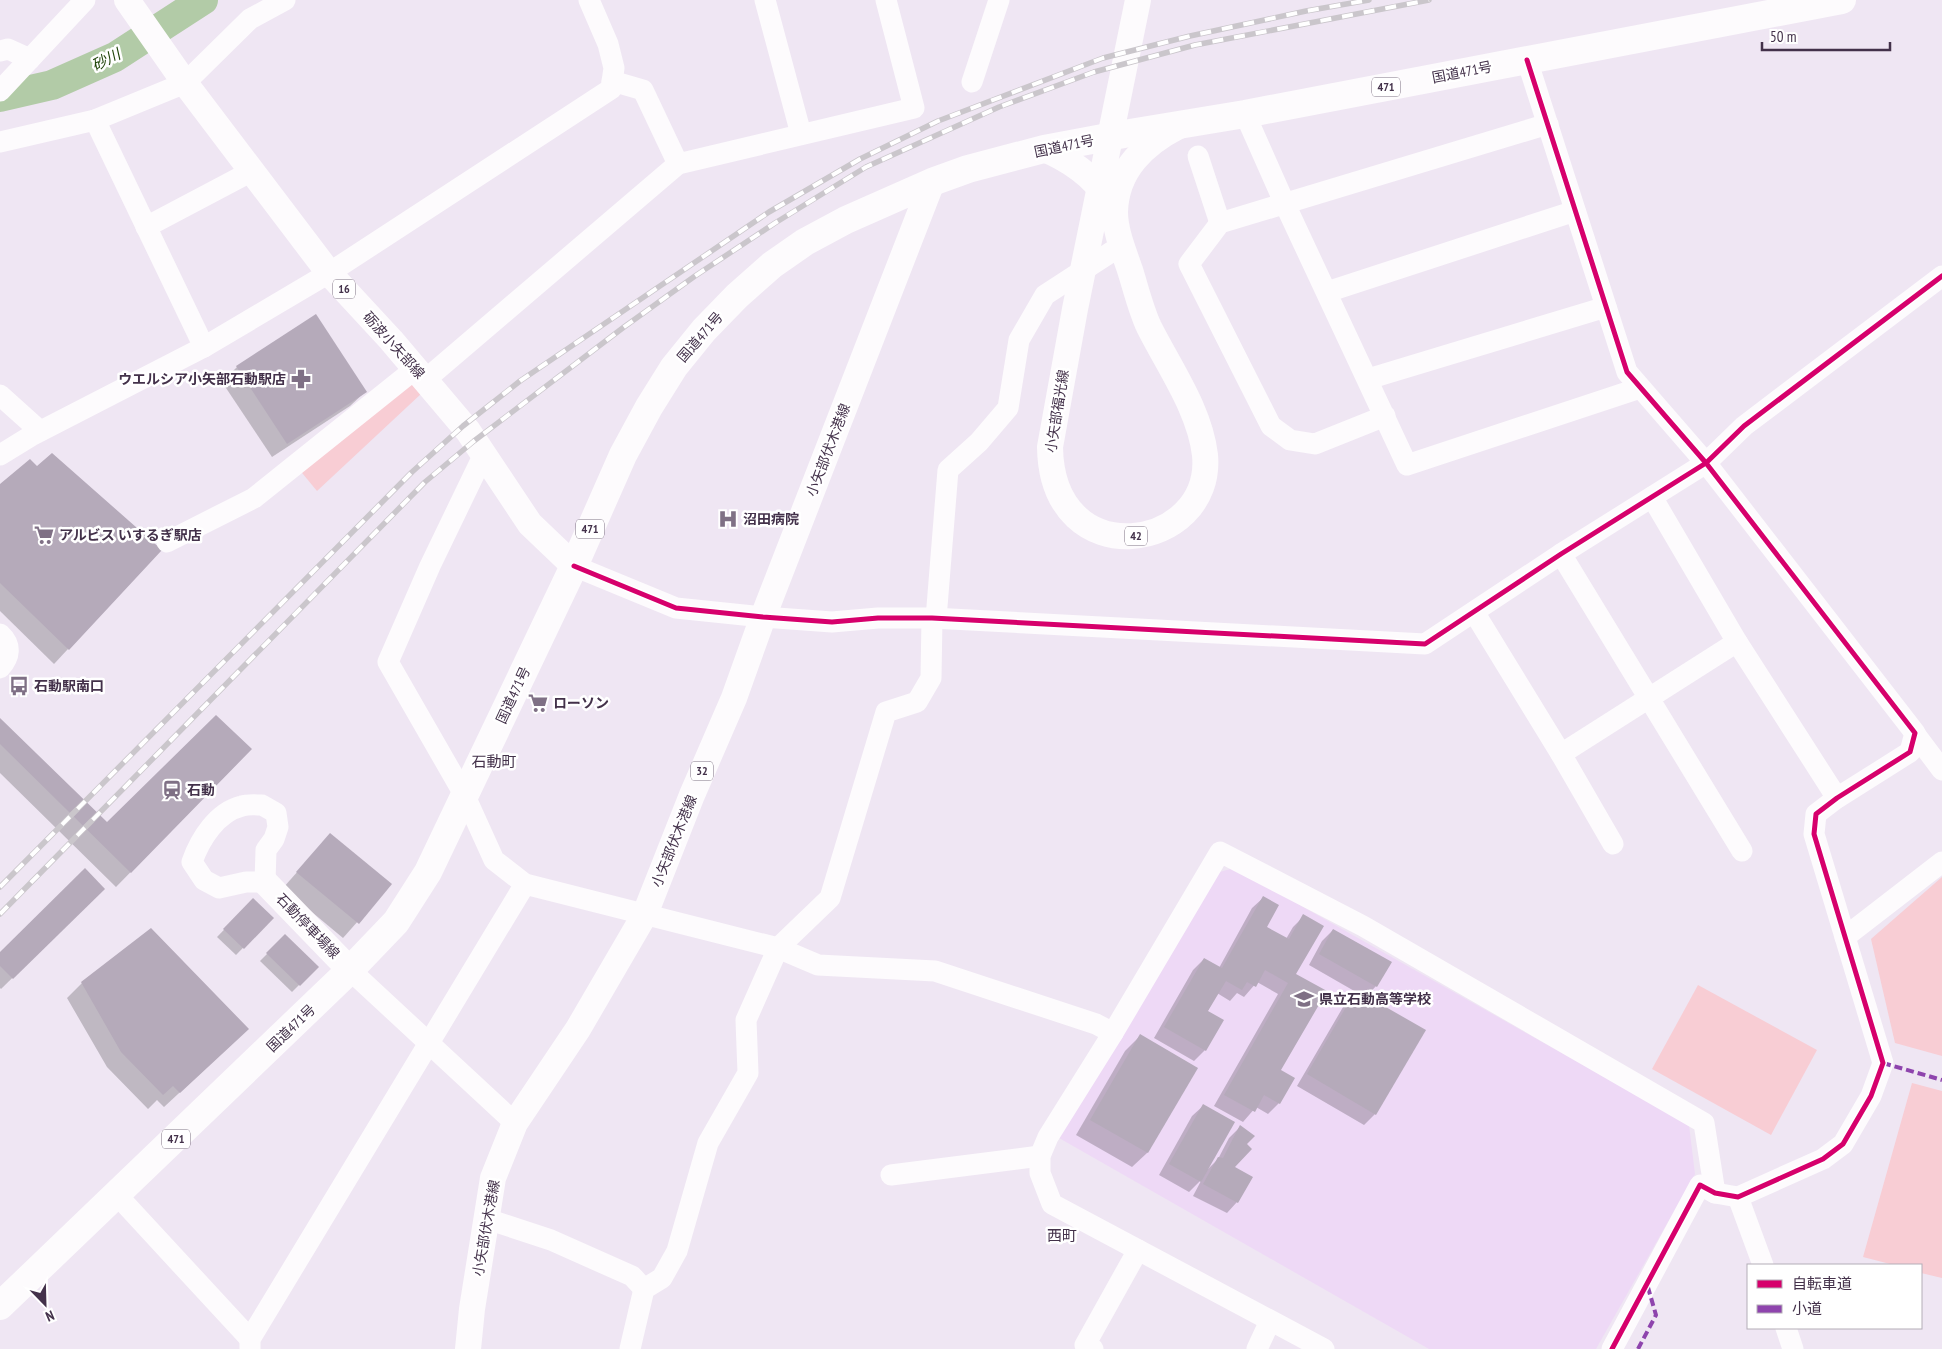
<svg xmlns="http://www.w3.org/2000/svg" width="1942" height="1349" viewBox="0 0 1942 1349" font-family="'PT Sans Narrow','Noto Sans JP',sans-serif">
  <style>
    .built { fill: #eed9f6 }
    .green { fill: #f8cdd4 }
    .shadow { fill: #0003 }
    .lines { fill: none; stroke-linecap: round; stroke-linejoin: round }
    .river { stroke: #b2cba7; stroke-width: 30 }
    .building { fill: #b5aaba }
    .minor { stroke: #fdfbfd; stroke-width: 21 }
    .major { stroke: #fdfbfd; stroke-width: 26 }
    .highway { stroke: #fdfbfd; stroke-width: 28 }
    .rail-casing { stroke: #cac6cb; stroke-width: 5.5 }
    .rail { stroke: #fff; stroke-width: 4; stroke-dasharray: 11; stroke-linecap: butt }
    .quiet { stroke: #8e44ad; stroke-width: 4; stroke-dasharray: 8 4; stroke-linecap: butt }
    .cycleway-casing { stroke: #fff; stroke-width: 8 }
    .cycleway { stroke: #d6006c; stroke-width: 5 }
    .labels { text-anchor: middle; stroke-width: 5; stroke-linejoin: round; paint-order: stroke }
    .shield { fill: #fff; stroke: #7b6f80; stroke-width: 1 }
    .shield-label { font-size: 12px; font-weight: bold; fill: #43314a }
    .street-label { font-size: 14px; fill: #43314a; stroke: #fff }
    .poi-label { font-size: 14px; font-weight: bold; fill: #43314a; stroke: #fff; text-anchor: start }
    .water-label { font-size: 15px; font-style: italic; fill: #1f4408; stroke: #fff }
    .neighbourhood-label { font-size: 15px; fill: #43314a; stroke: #fff }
  </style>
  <rect width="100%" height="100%" fill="#efe6f3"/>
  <path class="built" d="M 1234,868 L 1689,1125 L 1695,1174 L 1596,1349 L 1429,1349 L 1059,1138 L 1216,873 Z"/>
  <g class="green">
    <path d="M 411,381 L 422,393 L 317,491 L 298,468 Z"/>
    <path d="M 1942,877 L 1942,1056 L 1895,1043 L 1871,939 Z"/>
    <path d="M 1698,985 L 1817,1050 L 1771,1135 L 1652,1069 Z"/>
    <path d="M 1912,1083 L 1942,1091 L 1942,1278 L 1921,1273 L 1921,1265 L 1894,1265 L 1863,1257 Z"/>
  </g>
  <g class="shadow">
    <path d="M 237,367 L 365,392 L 350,406 L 272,457 L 222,382 Z"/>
    <path d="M 37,468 L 68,649 L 54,664 L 0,611 L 0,487 Z"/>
    <path d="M 0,721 L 107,823 L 251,749 L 116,887 L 0,773 Z"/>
    <path d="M 330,835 L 390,885 L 343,938 L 283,888 Z"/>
    <path d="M 103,889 L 1,989 L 0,988 L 0,953 Z"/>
    <path d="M 1263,898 L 1266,927 L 1286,939 L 1293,927 L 1304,916 L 1280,1070 L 1279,1103 L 1268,1114 L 1256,1107 L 1243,1122 L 1214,1106 L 1278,994 L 1257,982 L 1244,997 L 1237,993 L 1230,1001 L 1217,993 L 1207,1012 L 1205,1050 L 1194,1061 L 1154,1038 L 1193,970 L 1204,959 L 1219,968 L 1252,908 Z"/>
    <path d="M 253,900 L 272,918 L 236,955 L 217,937 Z"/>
    <path d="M 1333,930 L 1376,986 L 1366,997 L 1375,1114 L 1364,1125 L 1297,1086 L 1346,1002 L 1356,992 L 1309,965 L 1322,941 Z"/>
    <path d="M 285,936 L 317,967 L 292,992 L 260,961 Z"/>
    <path d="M 82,983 L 233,1043 L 164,1107 L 157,1100 L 148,1109 L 107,1067 L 67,998 Z"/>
    <path d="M 1140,1036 L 1196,1069 L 1147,1153 L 1132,1167 L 1076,1135 L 1125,1051 Z"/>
    <path d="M 1203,1106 L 1207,1170 L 1218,1159 L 1229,1138 L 1240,1127 L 1245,1144 L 1232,1167 L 1237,1202 L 1227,1213 L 1193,1196 L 1202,1179 L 1189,1192 L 1159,1175 L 1192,1116 Z"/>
  </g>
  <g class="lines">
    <path class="river" d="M 0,97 L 52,85 L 115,57 L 203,0"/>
  </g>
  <g class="building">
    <path d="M 316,314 L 367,392 L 287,444 L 236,366 Z"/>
    <path d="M 52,453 L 162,550 L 69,650 L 0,583 L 0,484 L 30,459 L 37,466 Z"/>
    <path d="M 216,715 L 252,749 L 131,873 L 0,744 L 0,718 L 107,822 Z"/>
    <path d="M 330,833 L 392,884 L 359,924 L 296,872 Z"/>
    <path d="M 85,868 L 105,889 L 13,979 L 0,966 L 0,952 Z"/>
    <path d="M 1263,896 L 1279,905 L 1267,927 L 1289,939 L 1303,914 L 1324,926 L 1296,974 L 1327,991 L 1281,1070 L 1295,1078 L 1280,1104 L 1264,1095 L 1255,1112 L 1224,1095 L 1288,983 L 1265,970 L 1256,987 L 1247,982 L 1242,990 L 1226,981 L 1208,1011 L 1224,1020 L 1206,1051 L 1164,1027 L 1204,958 L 1222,968 Z"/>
    <path d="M 253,898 L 274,918 L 244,949 L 223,929 Z"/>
    <path d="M 151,928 L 249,1029 L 180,1093 L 173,1086 L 163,1095 L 121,1052 L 81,982 Z"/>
    <path d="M 1333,929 L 1392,962 L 1377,987 L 1319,954 Z"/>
    <path d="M 285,934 L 319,967 L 300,986 L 266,953 Z"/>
    <path d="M 1356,990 L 1426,1030 L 1376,1115 L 1307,1074 Z"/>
    <path d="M 1140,1034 L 1198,1068 L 1148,1153 L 1090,1120 Z"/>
    <path d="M 1203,1104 L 1235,1122 L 1201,1182 L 1169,1164 Z"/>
    <path d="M 1240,1125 L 1255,1136 L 1247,1144 L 1252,1149 L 1235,1167 L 1253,1177 L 1238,1203 L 1203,1184 L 1218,1157 L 1223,1158 Z"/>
  </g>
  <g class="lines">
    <g class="minor">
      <path d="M 765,0 L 801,134"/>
      <path d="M 0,51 L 8,49 L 30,59"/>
      <path d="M 1527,60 L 1627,372 L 1706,463 L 1915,733 L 1910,752 L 1837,798 L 1816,814 L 1814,834 L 1883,1063 L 1871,1096 L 1843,1144 L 1823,1159 L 1738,1197 L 1715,1193 L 1700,1185 L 1612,1349"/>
      <path d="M 612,81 L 643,90 L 678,164"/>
      <path d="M 972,82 L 999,0"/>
      <path d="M 0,91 L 85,0"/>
      <path d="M 1245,114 L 1284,202 L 1407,465 L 1640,388"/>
      <path d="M 95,120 L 204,347"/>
      <path d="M 0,142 L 95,120 L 185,83 L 250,19 L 285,0"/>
      <path d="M 1198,156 L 1220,223"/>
      <path d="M 146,227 L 252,171"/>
      <path d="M 1327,292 L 1575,211"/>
      <path d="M 1368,379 L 1606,307"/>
      <path d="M 425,380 L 678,164 L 914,108 L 886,0"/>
      <path d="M 0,395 L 40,431"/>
      <path d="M 1385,416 L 1315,444 L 1290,440 L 1271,426 L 1189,264 L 1220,223 L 1548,124"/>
      <path d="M 484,454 L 430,566 L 388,662 L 465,796 L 494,860 L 525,884 L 778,948 L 818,965 L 935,971 L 1096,1024 L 1113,1033"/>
      <path d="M 0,455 L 31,436 L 204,347 L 329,273 L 611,89 L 614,68 L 608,44 L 589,0"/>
      <path d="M 1652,497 L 1737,642 L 1837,798"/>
      <path d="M 167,542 L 254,498 L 415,369"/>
      <path d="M 1561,554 L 1742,851"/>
      <path d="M 574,566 L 676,608 L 763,617 L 832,622 L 878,618 L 932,618 L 1425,644 L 1561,554 L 1706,463 L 1744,426 L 1942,276"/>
      <path d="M 1474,612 L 1561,754 L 1613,844"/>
      <path d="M 936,619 L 948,470 L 979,442 L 1008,408 L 1019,340 L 1045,295 L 1122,245"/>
      <path d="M 0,634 C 12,645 10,657 0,668"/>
      <path d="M 1915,734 L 1942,770"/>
      <path d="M 1561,754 L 1737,642"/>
      <path d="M 262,805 L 276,813 L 278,827 L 274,839 L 266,850 L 265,882 L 246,882 L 219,888 L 204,880 L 192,862 C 200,839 217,812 242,806 C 248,804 256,805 262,805 Z"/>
      <path d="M 1845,937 L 1942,862"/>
      <path d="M 350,970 L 515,1123"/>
      <path d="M 891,1175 L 1040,1156"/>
      <path d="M 117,1195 L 250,1339"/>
      <path d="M 1738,1197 L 1763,1265"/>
      <path d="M 487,1219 L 551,1240 L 632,1276 L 644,1289"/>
      <path d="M 1786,1328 L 1793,1349"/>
      <path d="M 250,1349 L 250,1339 L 525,884"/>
      <path d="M 630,1349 L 644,1289 L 662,1278 L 677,1251 L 708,1143 L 748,1073 L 746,1020 L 778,948 L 830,898 L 886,712 L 917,702 L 931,678 L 932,618"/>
      <path d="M 1093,1349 L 1085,1345 L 1138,1250"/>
      <path d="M 1257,1349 L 1270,1321"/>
      <path d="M 1324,1349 L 1052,1204 L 1040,1173 L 1040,1156 L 1048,1137 L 1113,1033 L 1220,852 L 1363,926 L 1704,1123 L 1715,1193"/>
    </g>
    <g class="major">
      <path d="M 127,0 L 185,83 L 329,273 L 391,340 L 468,431 L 530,524 L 574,566"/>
      <path d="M 1138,0 L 1075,309 L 1050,447 C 1052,578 1214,551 1205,455 C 1200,410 1169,367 1149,327 C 1141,310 1136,289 1130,270 C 1124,252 1115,231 1115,212 C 1116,170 1144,144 1179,126"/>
      <path d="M 1044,149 C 1068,159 1094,176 1107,199"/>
      <path d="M 265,882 L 350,970"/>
      <path d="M 468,1349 L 472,1309 L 493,1178 L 515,1123 L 578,1029 L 645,914 L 692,795 L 734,698 L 763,617 L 932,182"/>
    </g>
    <path class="highway" d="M 0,1306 L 350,970 L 396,922 L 428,872 L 574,566 L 623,455 L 649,407 L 674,367 L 704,330 L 737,296 L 772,265 L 805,242 L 846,220 L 932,182 L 968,169 L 1044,149 L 1124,134 L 1245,114 L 1842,0"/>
    <defs>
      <g id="rail">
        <path d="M 0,887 L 412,472 L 463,426 L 520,381 L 769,212 L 860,159 L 938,121 L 1103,58 L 1190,36 L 1306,11 L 1369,0"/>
        <path d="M 0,914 L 425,482 L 474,441 L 624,327 L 695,276 L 775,223 L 866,167 L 999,107 L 1094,72 L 1195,45 L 1429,0"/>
      </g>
    </defs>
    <use href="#rail" class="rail-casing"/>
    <use href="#rail" class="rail"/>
    <g class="quiet">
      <path d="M 1883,1063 L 1942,1080"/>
      <path d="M 1638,1349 L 1656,1315 L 1647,1284"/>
    </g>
    <defs>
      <g id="cycleway">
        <path d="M 1527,60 L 1627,372 L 1706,463 L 1915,733 L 1910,752 L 1837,798 L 1816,814 L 1814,834 L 1883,1063 L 1871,1096 L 1843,1144 L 1823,1159 L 1738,1197 L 1715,1193 L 1700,1185 L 1612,1349"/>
        <path d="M 574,566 L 676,608 L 763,617 L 832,622 L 878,618 L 932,618 L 1425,644 L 1561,554 L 1706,463 L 1744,426 L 1942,276"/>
      </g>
    </defs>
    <use href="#cycleway" class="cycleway-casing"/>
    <use href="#cycleway" class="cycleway"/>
  </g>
  <defs>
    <symbol id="pharmacy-bare" viewBox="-9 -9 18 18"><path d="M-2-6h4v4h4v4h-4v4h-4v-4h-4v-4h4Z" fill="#7f7085" stroke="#fff" stroke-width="2.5" paint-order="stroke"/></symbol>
    <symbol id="hospital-bare" viewBox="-9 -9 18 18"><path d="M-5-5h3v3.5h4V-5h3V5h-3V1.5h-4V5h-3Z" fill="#7f7085" stroke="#fff" stroke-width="2.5" paint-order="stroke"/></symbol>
    <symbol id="supermarket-bare" viewBox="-9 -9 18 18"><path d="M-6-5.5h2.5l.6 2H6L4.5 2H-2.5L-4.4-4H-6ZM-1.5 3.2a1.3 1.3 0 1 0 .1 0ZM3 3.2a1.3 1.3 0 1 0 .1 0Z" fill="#7f7085" stroke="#fff" stroke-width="2.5" paint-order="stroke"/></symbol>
    <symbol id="bus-bare" viewBox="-9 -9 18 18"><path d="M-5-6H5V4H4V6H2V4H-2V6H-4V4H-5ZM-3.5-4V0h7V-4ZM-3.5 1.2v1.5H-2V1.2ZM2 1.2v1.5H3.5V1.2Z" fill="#7f7085" stroke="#fff" stroke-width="2.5" paint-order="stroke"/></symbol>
    <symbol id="station-bare" viewBox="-9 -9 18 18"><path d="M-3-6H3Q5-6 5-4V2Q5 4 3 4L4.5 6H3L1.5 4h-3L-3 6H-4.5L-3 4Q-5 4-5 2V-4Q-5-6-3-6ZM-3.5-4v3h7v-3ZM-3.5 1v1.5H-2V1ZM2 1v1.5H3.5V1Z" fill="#7f7085" stroke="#fff" stroke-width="2.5" paint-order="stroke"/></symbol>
    <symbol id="school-bare" viewBox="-9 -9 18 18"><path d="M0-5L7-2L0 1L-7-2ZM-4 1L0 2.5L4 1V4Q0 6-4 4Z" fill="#7f7085" stroke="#fff" stroke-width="2.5" paint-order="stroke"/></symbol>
  </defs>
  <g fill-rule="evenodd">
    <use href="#pharmacy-bare" x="287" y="365" width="28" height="28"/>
    <use href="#hospital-bare" x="714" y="505" width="28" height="28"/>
    <use href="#supermarket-bare" x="30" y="521" width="28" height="28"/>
    <use href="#bus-bare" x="5" y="672" width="28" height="28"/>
    <use href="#supermarket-bare" x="524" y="689" width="28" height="28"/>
    <use href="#station-bare" x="158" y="776" width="28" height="28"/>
    <use href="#school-bare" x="1290" y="985" width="28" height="28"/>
  </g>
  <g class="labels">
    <g class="shield">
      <rect x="1372" y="77.5" width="28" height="19" rx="4"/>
      <rect x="333" y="279.5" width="22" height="19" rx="4"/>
      <rect x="576" y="519.5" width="28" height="19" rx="4"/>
      <rect x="1125" y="526.5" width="22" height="19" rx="4"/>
      <rect x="691" y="761.5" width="22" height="19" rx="4"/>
      <rect x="162" y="1129.5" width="28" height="19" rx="4"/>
    </g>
    <g class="shield-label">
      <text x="1386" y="91">471</text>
      <text x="344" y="293">16</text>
      <text x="590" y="533">471</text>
      <text x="1136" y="540">42</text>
      <text x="702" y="775">32</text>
      <text x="176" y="1143">471</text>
    </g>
    <g class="street-label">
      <text transform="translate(1462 72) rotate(-11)" y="5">国道471号</text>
      <text transform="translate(1064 146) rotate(-12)" y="5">国道471号</text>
      <text transform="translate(700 337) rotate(-49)" y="5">国道471号</text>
      <text transform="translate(394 345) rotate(48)" y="5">砺波小矢部線</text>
      <text transform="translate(1057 411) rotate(-81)" y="5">小矢部福光線</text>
      <text transform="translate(828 450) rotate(-69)" y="5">小矢部伏木港線</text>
      <text transform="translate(513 695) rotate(-65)" y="5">国道471号</text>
      <text transform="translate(674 841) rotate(-68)" y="5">小矢部伏木港線</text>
      <text transform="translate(308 926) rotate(46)" y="5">石動停車場線</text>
      <text transform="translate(291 1028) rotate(-44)" y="5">国道471号</text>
      <text transform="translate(486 1228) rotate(-80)" y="5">小矢部伏木港線</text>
    </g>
    <g class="poi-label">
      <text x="286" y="384" text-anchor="end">ウエルシア小矢部石動駅店</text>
      <text x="743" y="524">沼田病院</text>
      <text x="59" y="540">アルビス いするぎ駅店</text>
      <text x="34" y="691">石動駅南口</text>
      <text x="553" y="708">ローソン</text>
      <text x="187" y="795">石動</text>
      <text x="1319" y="1004">県立石動高等学校</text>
    </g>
    <g class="water-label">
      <text transform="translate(106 60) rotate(-27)" y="5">砂川</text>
    </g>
    <g class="neighbourhood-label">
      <text x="494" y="767">石動町</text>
      <text x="1062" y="1241">西町</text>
    </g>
  </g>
  <rect x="1747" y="1264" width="175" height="65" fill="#ffffff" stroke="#b4adb7"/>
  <rect x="1757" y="1280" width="25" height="8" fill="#d6006c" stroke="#b4adb7"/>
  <text x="1792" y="1289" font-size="15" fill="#43314a">自転車道</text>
  <rect x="1757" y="1305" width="25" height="8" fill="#8e44ad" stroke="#b4adb7"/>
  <text x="1792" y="1314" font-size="15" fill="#43314a">小道</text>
  <g transform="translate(45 1304) rotate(157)" stroke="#ffffff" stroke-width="4" paint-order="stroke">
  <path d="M0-4L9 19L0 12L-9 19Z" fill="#43314a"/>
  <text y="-8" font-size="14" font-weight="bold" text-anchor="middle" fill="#43314a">N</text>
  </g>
  <path d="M1762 42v8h128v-8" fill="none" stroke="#43314a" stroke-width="2.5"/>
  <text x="1770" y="42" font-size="15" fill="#43314a" stroke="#ffffff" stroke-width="4" paint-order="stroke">50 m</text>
</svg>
